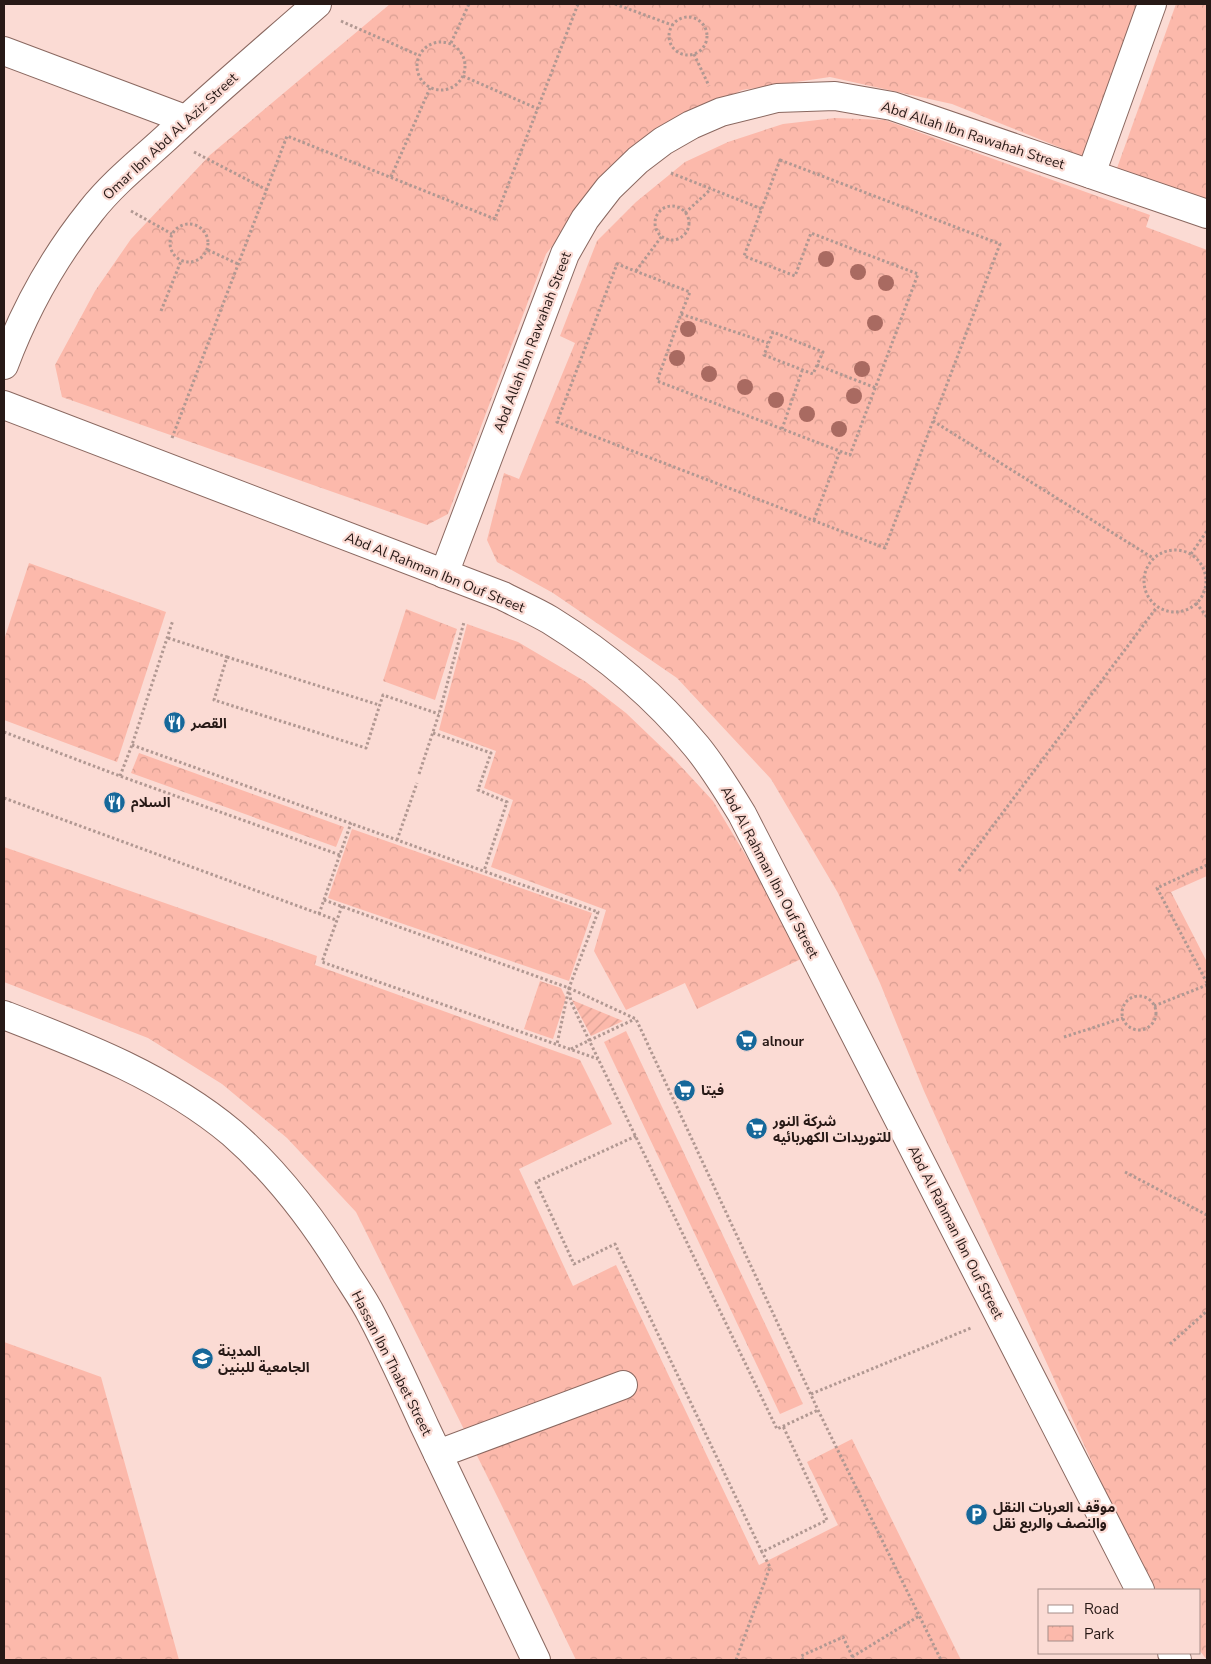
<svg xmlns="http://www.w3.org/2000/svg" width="1211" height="1664" viewBox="0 0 1211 1664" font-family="'Nunito Sans','Noto Sans Arabic',sans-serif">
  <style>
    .park { fill: url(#park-crowns) }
    .garden { fill: url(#garden-furrows) }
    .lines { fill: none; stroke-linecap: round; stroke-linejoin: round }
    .minor-casing { stroke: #8a6860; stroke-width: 30 }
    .path { stroke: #b19892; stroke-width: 3; stroke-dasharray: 2.5 2.5; stroke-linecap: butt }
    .minor { stroke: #fff; stroke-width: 28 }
    .tree { fill: #a96a61 }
    .labels { text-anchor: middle; stroke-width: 4.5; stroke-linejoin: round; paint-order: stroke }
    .street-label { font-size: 14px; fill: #271916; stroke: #fbdbd4 }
    .poi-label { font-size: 14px; font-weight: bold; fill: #271916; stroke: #fbdbd4; text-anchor: start }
  </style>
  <defs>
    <pattern id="park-crowns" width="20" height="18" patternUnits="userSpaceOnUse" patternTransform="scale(1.25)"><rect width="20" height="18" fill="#fcb9ab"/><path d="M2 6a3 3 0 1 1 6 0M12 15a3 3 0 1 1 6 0" fill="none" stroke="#d89e92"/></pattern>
    <pattern id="garden-furrows" width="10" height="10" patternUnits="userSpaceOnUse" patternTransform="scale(1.25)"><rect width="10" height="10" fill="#fcb9ab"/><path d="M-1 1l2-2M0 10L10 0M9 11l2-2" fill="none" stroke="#d89e92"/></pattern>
  </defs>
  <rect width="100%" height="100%" fill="#fbdbd4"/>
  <g class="park">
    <path d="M 390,4 L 1147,4 L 1091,160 L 952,104 L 830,77 L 742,90 L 672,126 L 597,188 L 546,254 L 448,514 L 427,525 L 62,397 L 55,365 L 95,291 L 131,239 L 210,155 Z"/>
    <path d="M 1176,4 L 1207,4 L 1207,200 L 1117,168 Z"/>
    <path d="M 835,118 L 885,120 L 1150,215 L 1146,227 L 1207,250 L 1207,876 L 1171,892 L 1207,962 L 1207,1660 L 1200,1651 L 1200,1590 L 1156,1590 L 1113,1508 L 1033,1333 L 924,1091 L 880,983 L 838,893 L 771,779 L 677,678 L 553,593 L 497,562 L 487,540 L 504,473 L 519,479 L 575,343 L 560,336 L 597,241 L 636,202 L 685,162 L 728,142 L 783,124 Z"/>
    <path d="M 29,563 L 166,612 L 117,762 L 4,720 L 4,640 Z"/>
    <path d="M 406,609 L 457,629 L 435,700 L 383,681 Z"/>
    <path d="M 467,624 L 518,642 L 586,682 L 626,713 L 675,760 L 713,801 L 772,899 L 801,959 L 697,1009 L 685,983 L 626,1010 L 594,951 L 606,910 L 491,867 L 513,800 L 484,788 L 496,751 L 439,730 Z"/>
    <path d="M 139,753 L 344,827 L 336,847 L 131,773 Z"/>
    <path d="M 352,829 L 592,913 L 569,981 L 328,898 Z"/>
    <path d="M 4,847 L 317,956 L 315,965 L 580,1060 L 612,1124 L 519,1169 L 573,1286 L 616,1265 L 759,1565 L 838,1525 L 807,1462 L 852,1439 L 961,1660 L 576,1660 L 500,1502 L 356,1212 L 287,1138 L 222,1084 L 148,1038 L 4,982 Z"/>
    <path d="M 540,981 L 561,988 L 566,998 L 553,1039 L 524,1029 Z"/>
    <path d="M 626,1031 L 803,1404 L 780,1414 L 604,1042 Z"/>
    <path d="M 4,1342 L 101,1377 L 179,1660 L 4,1660 Z"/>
  </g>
  <path class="garden" d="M 572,1000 L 623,1021 L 591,1036 Z"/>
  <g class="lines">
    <defs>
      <g id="minor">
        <path d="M 4,51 L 185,119"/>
        <path d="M 1091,174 L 1152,4"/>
        <path d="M 4,365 C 25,309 54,257 91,211 C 113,183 141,161 167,137 C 216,91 267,48 317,4"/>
        <path d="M 4,405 L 503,596 C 518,604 535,611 550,620 C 605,654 656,697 697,747 C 714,768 728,791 742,814 L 1140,1590"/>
        <path d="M 444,574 L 565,254 L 585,219 L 609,188 L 638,160 L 663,141 L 691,125 L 721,112 L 777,98 L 835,96 L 892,106 L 1207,214"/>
        <path d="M 4,1015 C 84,1046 165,1077 232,1133 C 279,1174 315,1222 347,1275 C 356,1289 365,1302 372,1316 C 391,1352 408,1390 425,1427 C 462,1505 499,1582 536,1660"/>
        <path d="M 438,1454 L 623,1385"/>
        <path d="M 1172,1653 L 1177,1660"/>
      </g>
    </defs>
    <use href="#minor" class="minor-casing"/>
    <g class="path">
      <path d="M 615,4 L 672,25"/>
      <circle cx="688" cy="36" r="19"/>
      <path d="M 341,21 L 418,55"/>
      <circle cx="441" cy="66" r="24"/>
      <path d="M 451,43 L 469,4"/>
      <path d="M 694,54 L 709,86"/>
      <path d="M 463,76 L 538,109"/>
      <path d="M 194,152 L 267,190"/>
      <path d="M 780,160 L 1000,244 L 885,548 L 557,422 L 617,264 L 690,292 L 681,314 L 657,381 L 850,455 L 918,274 L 811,233 L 795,276 L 744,256 Z"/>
      <path d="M 671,173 L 762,209"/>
      <path d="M 391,177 L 430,88"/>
      <circle cx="672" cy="223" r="17"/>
      <path d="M 131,211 L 172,234"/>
      <path d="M 685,213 L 711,189"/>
      <circle cx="189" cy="243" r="19"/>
      <path d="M 208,250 L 238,264"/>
      <path d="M 636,271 L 662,236"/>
      <path d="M 161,311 L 181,261"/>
      <path d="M 681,314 L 768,343"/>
      <path d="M 817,365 L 813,374 L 764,355 L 773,332 L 823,352 L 817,365 L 876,388"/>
      <path d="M 933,421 L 1153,558"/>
      <path d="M 782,429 L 802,371"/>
      <path d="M 172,438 L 287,136 L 495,219 L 578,4"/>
      <path d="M 814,520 L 840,451"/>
      <circle cx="1175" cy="581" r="31"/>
      <path d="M 1191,554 L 1207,531"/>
      <path d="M 1196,603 L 1207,617"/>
      <path d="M 168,638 L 227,657 L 214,700 L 366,748 L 383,695 L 439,714"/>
      <path d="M 227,657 L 379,705"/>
      <path d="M 4,732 L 120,776 L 340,855"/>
      <path d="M 433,733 L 491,753 L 478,790 L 507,802 L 484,871"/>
      <path d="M 132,745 L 598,912 L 569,988 L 557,1044"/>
      <path d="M 419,774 L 439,714 L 464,622"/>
      <path d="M 120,776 L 132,745 L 173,620"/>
      <path d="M 4,798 L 336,920"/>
      <path d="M 397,840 L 417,783"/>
      <path d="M 1207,865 L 1157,888 L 1207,983"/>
      <path d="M 959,871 L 1157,607"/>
      <path d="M 324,900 L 569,988 L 571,1002 L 589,1040 L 777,1429 L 818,1410"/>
      <path d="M 342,906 L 322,962 L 598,1059"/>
      <path d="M 319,914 L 351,823"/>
      <path d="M 569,988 L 636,1019 L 818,1410 L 941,1660"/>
      <circle cx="1139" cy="1013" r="17"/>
      <path d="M 1154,1006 L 1207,985"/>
      <path d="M 1064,1037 L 1123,1018"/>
      <path d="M 571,1049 L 635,1019"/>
      <path d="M 636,1136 L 536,1182 L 574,1264 L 615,1244 L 762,1552 L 827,1520 L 783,1426"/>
      <path d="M 1125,1172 L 1207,1215"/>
      <path d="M 1170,1344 L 1207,1311"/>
      <path d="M 811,1394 L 971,1328"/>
      <path d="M 852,1657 L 919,1616"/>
      <path d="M 736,1660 L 770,1567 L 762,1552"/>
      <path d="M 803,1660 L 801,1656 L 843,1637 L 854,1660"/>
    </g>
    <use href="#minor" class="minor"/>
  </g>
  <g class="tree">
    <circle cx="826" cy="259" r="8"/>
    <circle cx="858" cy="272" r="8"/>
    <circle cx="886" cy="283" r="8"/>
    <circle cx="875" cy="323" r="8"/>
    <circle cx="688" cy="329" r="8"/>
    <circle cx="677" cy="358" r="8"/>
    <circle cx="862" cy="369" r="8"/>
    <circle cx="709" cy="374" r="8"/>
    <circle cx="745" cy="387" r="8"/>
    <circle cx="854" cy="396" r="8"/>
    <circle cx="776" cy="400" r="8"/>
    <circle cx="807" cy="414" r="8"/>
    <circle cx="839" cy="429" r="8"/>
  </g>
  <defs>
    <symbol id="restaurant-disc" viewBox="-11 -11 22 22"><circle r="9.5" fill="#16689a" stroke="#fbdbd4"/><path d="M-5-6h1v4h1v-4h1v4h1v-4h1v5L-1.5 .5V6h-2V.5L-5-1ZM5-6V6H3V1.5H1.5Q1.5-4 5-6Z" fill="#fff"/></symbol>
    <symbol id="supermarket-disc" viewBox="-11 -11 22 22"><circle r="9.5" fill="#16689a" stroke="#fbdbd4"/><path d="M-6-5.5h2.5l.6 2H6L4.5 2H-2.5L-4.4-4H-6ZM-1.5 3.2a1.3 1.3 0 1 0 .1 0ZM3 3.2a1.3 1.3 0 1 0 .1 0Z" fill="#fff"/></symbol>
    <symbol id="university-disc" viewBox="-11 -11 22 22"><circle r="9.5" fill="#16689a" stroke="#fbdbd4"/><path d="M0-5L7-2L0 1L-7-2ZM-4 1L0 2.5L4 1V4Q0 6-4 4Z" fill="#fff"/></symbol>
    <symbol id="parking-disc" viewBox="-11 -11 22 22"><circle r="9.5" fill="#16689a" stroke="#fbdbd4"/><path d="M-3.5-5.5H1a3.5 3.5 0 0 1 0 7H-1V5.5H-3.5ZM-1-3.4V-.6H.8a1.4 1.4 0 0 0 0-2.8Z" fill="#fff"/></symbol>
  </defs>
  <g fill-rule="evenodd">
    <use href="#restaurant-disc" x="162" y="710" width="25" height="25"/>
    <use href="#restaurant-disc" x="102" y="790" width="25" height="25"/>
    <use href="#supermarket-disc" x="734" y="1028" width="25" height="25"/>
    <use href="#supermarket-disc" x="672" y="1078" width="25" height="25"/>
    <use href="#supermarket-disc" x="744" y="1116" width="25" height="25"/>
    <use href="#university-disc" x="190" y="1346" width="25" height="25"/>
    <use href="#parking-disc" x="964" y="1502" width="25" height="25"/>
  </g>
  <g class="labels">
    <g class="street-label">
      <text transform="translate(973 135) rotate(18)" y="5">Abd Allah Ibn Rawahah Street</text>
      <text transform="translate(170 136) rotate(-43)" y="5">Omar Ibn Abd Al Aziz Street</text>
      <text transform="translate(532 342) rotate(-69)" y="5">Abd Allah Ibn Rawahah Street</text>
      <text transform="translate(435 572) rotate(22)" y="5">Abd Al Rahman Ibn Ouf Street</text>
      <text transform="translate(770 872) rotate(62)" y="5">Abd Al Rahman Ibn Ouf Street</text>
      <text transform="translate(956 1232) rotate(63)" y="5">Abd Al Rahman Ibn Ouf Street</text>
      <text transform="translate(392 1363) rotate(63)" y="5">Hassan Ibn Thabet Street</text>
    </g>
    <g class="poi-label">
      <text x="191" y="728">القصر</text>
      <text x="131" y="807">السلام</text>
      <text x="762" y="1046">alnour</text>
      <text x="701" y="1095">فيتا</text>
      <text x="773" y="1126">شركة النور<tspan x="773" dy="16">للتوريدات الكهربائيه</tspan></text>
      <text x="218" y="1356">المدينة<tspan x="218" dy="16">الجامعية للبنين</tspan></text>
      <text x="993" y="1512">موقف العربات النقل<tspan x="993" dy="16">والنصف والربع نقل</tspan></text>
    </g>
  </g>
  <rect width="1211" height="1664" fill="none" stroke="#271916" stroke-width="10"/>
  <rect x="1038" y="1589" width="162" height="65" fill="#fbdbd4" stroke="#a68d88"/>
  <rect x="1048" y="1605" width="25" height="8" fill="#ffffff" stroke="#a68d88"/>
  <text x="1084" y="1614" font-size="15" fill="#271916">Road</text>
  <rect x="1048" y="1626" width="25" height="15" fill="url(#park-crowns)" stroke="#a68d88"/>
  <text x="1084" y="1639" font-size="15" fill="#271916">Park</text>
</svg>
